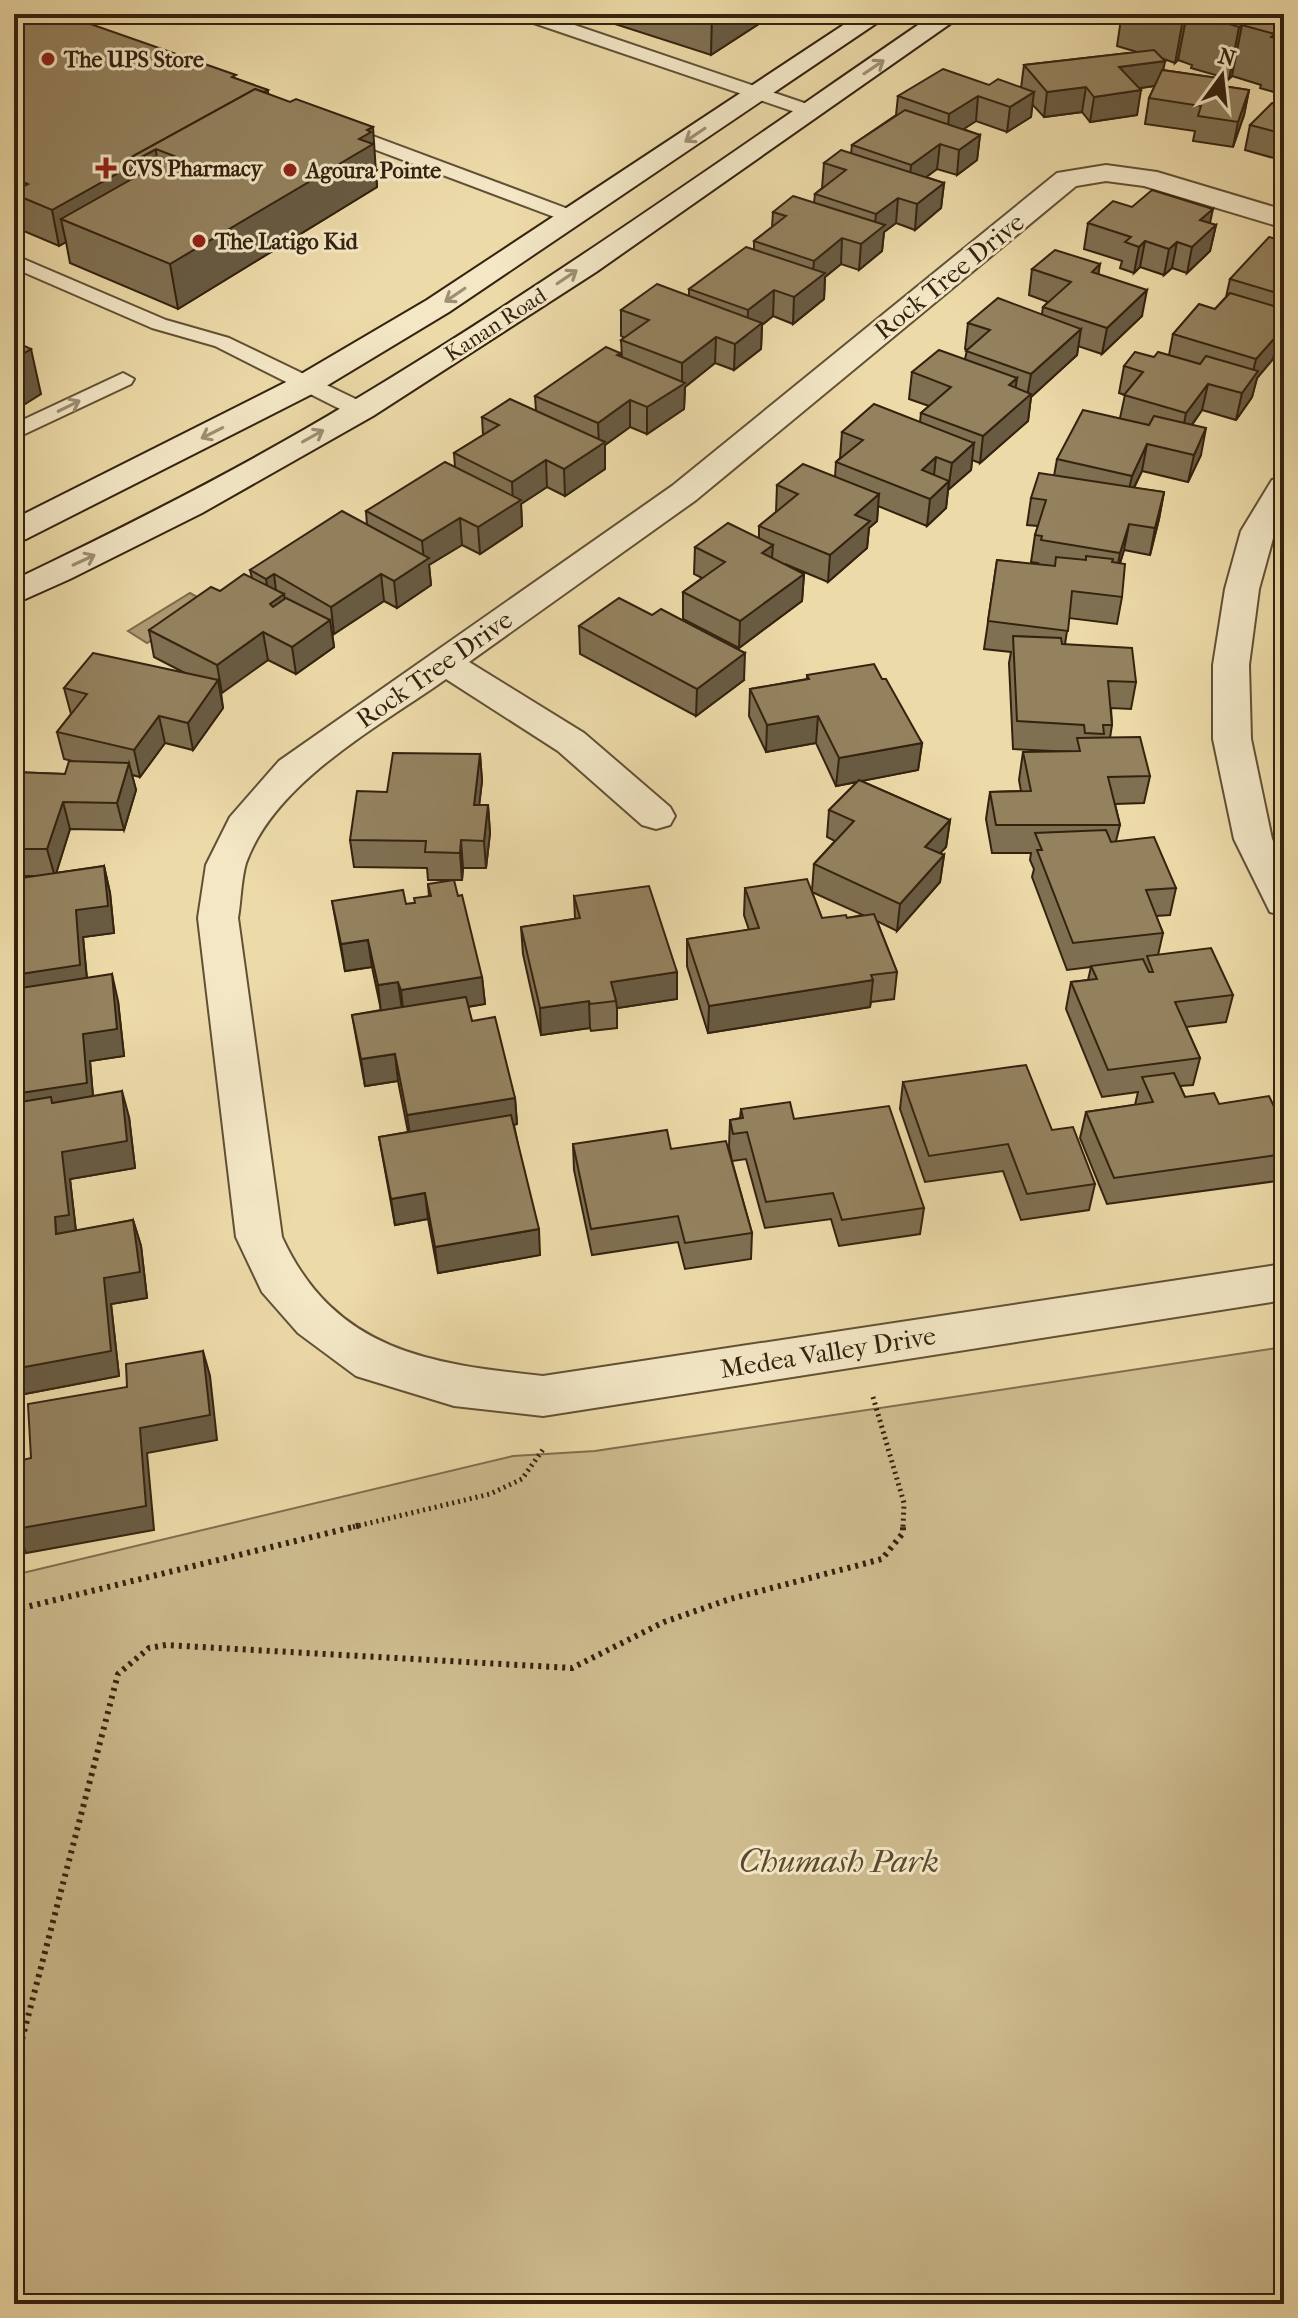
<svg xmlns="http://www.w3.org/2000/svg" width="1298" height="2318" viewBox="0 0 1298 2318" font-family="'IM FELL French Canon',serif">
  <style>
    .green { fill: #cdbb8e; stroke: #806e4e; stroke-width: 2 }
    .water { fill: #ad9b74; stroke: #7d6b4c; stroke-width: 2 }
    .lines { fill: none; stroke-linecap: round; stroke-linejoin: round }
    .lane-casing { stroke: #625035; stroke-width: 4 }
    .street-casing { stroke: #625035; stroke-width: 4 }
    .secondary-casing { stroke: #34220f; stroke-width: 4 }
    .path-far1 { stroke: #34220f; stroke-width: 5; stroke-dasharray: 2 4; stroke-linecap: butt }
    .path { stroke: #34220f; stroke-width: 6; stroke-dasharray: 3 5; stroke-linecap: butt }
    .lane { fill: #f3e7c6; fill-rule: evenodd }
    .street { fill: #f3e7c6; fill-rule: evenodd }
    .secondary { fill: #f3e7c6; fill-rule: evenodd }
    .wall { fill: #7f7052; stroke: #34220f; stroke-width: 2; fill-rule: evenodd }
    .shaded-wall { fill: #685b42; stroke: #34220f; stroke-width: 2 }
    .building { fill: #94825f; stroke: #34220f; stroke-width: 2 }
    .oneway { stroke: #9d8e74 }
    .poi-dot { fill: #8f2418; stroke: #f3e7c6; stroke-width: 3 }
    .labels { text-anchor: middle; stroke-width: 6; stroke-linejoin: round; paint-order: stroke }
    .far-poi-label { font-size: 22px; font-weight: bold; fill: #34220f; stroke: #f3e7c6; text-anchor: start }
    .far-street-label { font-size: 22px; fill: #34220f; stroke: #f3e7c6 }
    .street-label { font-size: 26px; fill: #34220f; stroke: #f3e7c6 }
    .near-park-label { font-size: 32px; font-style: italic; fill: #5a482f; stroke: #f3e7c6 }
  </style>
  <rect width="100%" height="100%" fill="#ecdaa8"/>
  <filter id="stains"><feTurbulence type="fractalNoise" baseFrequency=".0025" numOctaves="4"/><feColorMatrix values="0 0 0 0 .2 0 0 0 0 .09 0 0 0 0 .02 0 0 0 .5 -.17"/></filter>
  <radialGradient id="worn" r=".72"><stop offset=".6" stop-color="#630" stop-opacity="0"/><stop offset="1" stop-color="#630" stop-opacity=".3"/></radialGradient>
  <path class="green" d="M 1284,1347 L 1284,2304 L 14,2304 L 14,1575 L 513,1456 L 595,1451 Z"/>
  <path class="water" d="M 190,593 L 210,604 L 147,643 L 128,631 Z"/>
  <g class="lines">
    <defs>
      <g id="lane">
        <path d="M 516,14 L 542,14 L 816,107 L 819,111 L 810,117 L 804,115 L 519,18 Z"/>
        <path d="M 338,123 L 579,213 L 582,217 L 572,223 L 565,221 L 331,133 L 329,129 Z"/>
        <path d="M 14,255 L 166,320 L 229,338 L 368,405 L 371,410 L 368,415 L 352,415 L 215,346 L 152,328 L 14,268 Z"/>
        <path d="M 123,373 L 134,379 L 131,384 L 14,439 L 14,424 Z"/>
      </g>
      <g id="street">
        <path d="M 1106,165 L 1157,172 L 1284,210 L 1284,228 L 1144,186 L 1106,181 L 1076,186 L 696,500 L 469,662 L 584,733 L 670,807 L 675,816 L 670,825 L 656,829 L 642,825 L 558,751 L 446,679 C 378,727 275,782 246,863 C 241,880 241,901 238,918 L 282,1237 C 335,1352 431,1364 543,1376 L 1284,1264 L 1284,1300 L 543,1416 L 454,1406 L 356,1376 L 298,1333 L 262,1292 L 236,1237 L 198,918 L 206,865 L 230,817 L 279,761 L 672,486 L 1057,173 Z"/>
        <path d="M 1284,477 L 1284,515 L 1275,531 L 1259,589 L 1249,665 L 1251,739 L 1272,839 L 1284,862 L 1284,916 L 1270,912 L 1234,839 L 1213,739 L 1213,665 L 1225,589 L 1241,531 L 1272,480 Z"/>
      </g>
      <g id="secondary">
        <path d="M 860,14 L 890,14 L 449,312 L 318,391 L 26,539 L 14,542 L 14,519 L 296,377 L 427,300 Z"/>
        <path d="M 934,14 L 964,14 L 596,272 L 373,416 L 202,513 L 70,579 L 14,604 L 14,580 C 129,525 242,468 351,402 C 551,282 741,146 934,14 Z"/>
      </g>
    </defs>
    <use href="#lane" class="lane-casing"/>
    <use href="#street" class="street-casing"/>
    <use href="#secondary" class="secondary-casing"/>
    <g class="path-far1">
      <path d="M 873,1397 L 904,1503 L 903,1527"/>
      <path d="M 353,1527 L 490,1494 L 522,1479 L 544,1448"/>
    </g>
    <g class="path">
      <path d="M 14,1610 L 361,1525"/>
      <path d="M 14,2070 L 118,1674 L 149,1648 L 166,1645 L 572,1668 L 664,1622 L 730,1599 L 882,1559 L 903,1533 L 903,1525"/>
    </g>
    <use href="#lane" class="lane"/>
    <use href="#street" class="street"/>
    <use href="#secondary" class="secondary"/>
  </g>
  <g class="wall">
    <path d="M 14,14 L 236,79 L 268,90 L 268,94 L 377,170 L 376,171 L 377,187 L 178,309 L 70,263 L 66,242 L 59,246 L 19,229 L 14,211 Z"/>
    <path d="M 584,14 L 774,14 L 711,55 Z"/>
    <path d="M 1104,14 L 1284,14 L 1284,95 L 1260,88 L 1261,85 L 1232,76 L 1229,79 L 1191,68 L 1192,65 L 1178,60 L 1175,63 L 1164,59 L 1165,61 L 1163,70 L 1218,78 L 1217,85 L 1249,90 L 1244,115 L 1233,147 L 1193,141 L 1195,131 L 1145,124 L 1149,98 L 1155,86 L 1139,88 L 1137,115 L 1090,122 L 1082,112 L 1044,117 L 1032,104 L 1031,117 L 1007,132 L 976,121 L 963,129 L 980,135 L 977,160 L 957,175 L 937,169 L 926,177 L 944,183 L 941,208 L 915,230 L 896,223 L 884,232 L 882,251 L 859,270 L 841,264 L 825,277 L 824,299 L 793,324 L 773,316 L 762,325 L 761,349 L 734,370 L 715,363 L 685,387 L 684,409 L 647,434 L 630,427 L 605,445 L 605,469 L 565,496 L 547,487 L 521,504 L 522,526 L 480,554 L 462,545 L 429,565 L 431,585 L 397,608 L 384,601 L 334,634 L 332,632 L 334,647 L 296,674 L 268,660 L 221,692 L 223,708 L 193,750 L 165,743 L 140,777 L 132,775 L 136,790 L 124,830 L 70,829 L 56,873 L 104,866 L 110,893 L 114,933 L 83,937 L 87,978 L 118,1001 L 124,1056 L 90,1061 L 93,1096 L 129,1117 L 135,1168 L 70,1179 L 76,1231 L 133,1220 L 141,1246 L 147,1298 L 111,1304 L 119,1376 L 14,1396 L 14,879 L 34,876 L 14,876 L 14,772 L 65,774 L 72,761 L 64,759 L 57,732 L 71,714 L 64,688 L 183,672 L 154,657 L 149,630 L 220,591 L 252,578 L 250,570 L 367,525 L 366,511 L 455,467 L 454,453 L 483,435 L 482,417 L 536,411 L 535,396 L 620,353 L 620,356 L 622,357 L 621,340 L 625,338 L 621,336 L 621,310 L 689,296 L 689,289 L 754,249 L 754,241 L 772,227 L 773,212 L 814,203 L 815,194 L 822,188 L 824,163 L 851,154 L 852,145 L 896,115 L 898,96 L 989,85 L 1021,88 L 1024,65 L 1137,52 L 1117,46 L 1121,19 Z"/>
    <path d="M 1284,106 L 1284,161 L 1245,150 L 1250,125 Z"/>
    <path d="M 1132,207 L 1216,225 L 1210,251 L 1187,273 L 1172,268 L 1164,275 L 1140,267 L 1134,273 L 1120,268 L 1122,261 L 1084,249 L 1088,223 Z"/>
    <path d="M 1284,241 L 1284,362 L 1273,359 L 1257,378 L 1252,397 L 1236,420 L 1202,410 L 1192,425 L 1201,455 L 1188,482 L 1142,471 L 1134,488 L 1164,492 L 1159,519 L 1150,555 L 1124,550 L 1120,563 L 1122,597 L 1117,624 L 1069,618 L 1065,644 L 1136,682 L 1131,709 L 1111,708 L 1112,725 L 1110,738 L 1150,776 L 1144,803 L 1115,804 L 1120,825 L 1116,841 L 1176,888 L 1170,915 L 1156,916 L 1163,933 L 1158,955 L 1233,995 L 1226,1022 L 1186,1027 L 1200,1058 L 1193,1085 L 1180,1086 L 1185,1097 L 1279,1117 L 1284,1116 L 1284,1180 L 1107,1204 L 1080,1138 L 1086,1112 L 1135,1105 L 1138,1092 L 1102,1097 L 1066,1009 L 1071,982 L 1088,980 L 1091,967 L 1067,970 L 1032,877 L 1034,869 L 1030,860 L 1031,853 L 992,853 L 986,819 L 990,792 L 1021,791 L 1019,780 L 1023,752 L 1073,752 L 1013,749 L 1009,663 L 1011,652 L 984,649 L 997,560 L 1037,565 L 1038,563 L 1031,562 L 1035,535 L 1038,526 L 1027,525 L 1031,498 L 1054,476 L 1057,459 L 1120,418 L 1125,395 L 1119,393 L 1124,366 L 1154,357 L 1169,355 L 1173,334 L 1215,309 L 1226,297 L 1230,279 Z"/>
    <path d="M 1032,269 L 1099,274 L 1142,316 L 1102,354 L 1078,346 L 1077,355 L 1031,397 L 1028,421 L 980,463 L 972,460 L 971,470 L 948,490 L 946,508 L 927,526 L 878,506 L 877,521 L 869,528 L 867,548 L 828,582 L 785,564 L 804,574 L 802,601 L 739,648 L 683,619 L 683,592 L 702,578 L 694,574 L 695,547 L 759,538 L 759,526 L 776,512 L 777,485 L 835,477 L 836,462 L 840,458 L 842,432 L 920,422 L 921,413 L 929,406 L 909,399 L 912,372 L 965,359 L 967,350 L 965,349 L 968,323 L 1042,314 L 1043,307 L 1048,302 L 1029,295 Z"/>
    <path d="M 652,615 L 744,680 L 696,716 L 580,654 L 579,626 Z"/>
    <path d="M 807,675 L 882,679 L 922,743 L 918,770 L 861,781 L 950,820 L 946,847 L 940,853 L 944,855 L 940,882 L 897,931 L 877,921 L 897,972 L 894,999 L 871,1002 L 870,1007 L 708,1033 L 687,966 L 687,939 L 749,930 L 744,915 L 745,888 L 812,890 L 814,864 L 835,841 L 827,837 L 829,810 L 857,782 L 836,786 L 816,743 L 766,752 L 749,716 L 750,689 L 807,679 ZM 812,892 L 863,915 L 847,918 L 822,918 Z"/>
    <path d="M 480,754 L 482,781 L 479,805 L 488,805 L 490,833 L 486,868 L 463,868 L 462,880 L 428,880 L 427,868 L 354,867 L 350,840 L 387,792 Z"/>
    <path d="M 428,884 L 482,977 L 485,1004 L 468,1007 L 472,1021 L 515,1098 L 517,1124 L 514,1125 L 540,1255 L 438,1273 L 428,1219 L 395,1225 L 379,1137 L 408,1132 L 398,1081 L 365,1086 L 352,1015 L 381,1010 L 372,967 L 345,971 L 332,901 L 406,904 L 415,903 L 429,896 Z"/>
    <path d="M 574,896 L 677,972 L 677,999 L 617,1008 L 617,1028 L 591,1031 L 590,1028 L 541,1035 L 523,954 L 521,927 L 575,919 Z"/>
    <path d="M 903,1082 L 1052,1130 L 1095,1184 L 1089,1210 L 1021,1220 L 1003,1171 L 925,1182 L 900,1109 Z"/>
    <path d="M 741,1109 L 794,1119 L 924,1208 L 920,1234 L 839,1246 L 831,1219 L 765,1228 L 746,1159 L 732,1161 L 752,1233 L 751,1259 L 685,1269 L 678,1242 L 592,1255 L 574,1170 L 573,1144 L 671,1149 L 732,1161 L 729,1147 L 730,1120 L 740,1118 Z"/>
  </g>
  <g class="shaded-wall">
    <path d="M 712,14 L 774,14 L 711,55 Z"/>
    <path d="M 1184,14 L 1187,14 L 1178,60 L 1175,63 Z"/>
    <path d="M 1242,25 L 1232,76 L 1229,79 L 1239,27 Z"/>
    <path d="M 1165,61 L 1160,85 L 1115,92 L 1119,67 Z"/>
    <path d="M 1086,87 L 1082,112 L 1044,117 L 1047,92 Z"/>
    <path d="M 1141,90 L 1137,115 L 1090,122 L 1094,97 Z"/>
    <path d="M 1249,90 L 1244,115 L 1233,147 L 1238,122 Z"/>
    <path d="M 1034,92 L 1031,117 L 1007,132 L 1010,107 Z"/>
    <path d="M 978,96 L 976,121 L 947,140 L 949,114 Z"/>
    <path d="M 373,127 L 377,187 L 178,309 L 170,264 L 359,139 L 367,130 Z"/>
    <path d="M 980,135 L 977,160 L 957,175 L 959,150 Z"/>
    <path d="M 940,144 L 937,169 L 909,190 L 911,165 Z"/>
    <path d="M 156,149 L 156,152 L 163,192 L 139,175 L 133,173 L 132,162 Z"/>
    <path d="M 127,168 L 134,204 L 61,219 L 66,242 L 59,246 L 52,210 Z"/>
    <path d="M 944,183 L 941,208 L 915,230 L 917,204 Z"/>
    <path d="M 898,198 L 896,223 L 884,232 L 882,251 L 859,270 L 861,244 L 874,233 L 876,214 Z"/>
    <path d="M 1213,209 L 1208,232 L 1216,225 L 1210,251 L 1187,273 L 1192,247 L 1200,220 Z"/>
    <path d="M 842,238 L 841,264 L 825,277 L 824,299 L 793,324 L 794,297 L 812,283 L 814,261 Z"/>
    <path d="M 1145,241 L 1140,267 L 1134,273 L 1139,247 Z"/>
    <path d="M 1177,242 L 1172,268 L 1164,275 L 1169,249 Z"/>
    <path d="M 1100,264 L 1096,290 L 1092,272 Z"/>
    <path d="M 774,290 L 773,316 L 762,325 L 761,349 L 734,370 L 735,344 L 747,335 L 748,310 Z"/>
    <path d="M 1147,290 L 1142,316 L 1102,354 L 1107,328 Z"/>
    <path d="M 1081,329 L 1077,355 L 1031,397 L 1028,421 L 980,463 L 983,436 L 1027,397 L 1031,374 Z"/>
    <path d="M 1279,333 L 1273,359 L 1257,378 L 1252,397 L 1236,420 L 1242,393 L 1251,380 L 1256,359 Z"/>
    <path d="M 716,337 L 715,363 L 685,387 L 684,409 L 647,434 L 647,407 L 682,385 L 682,363 Z"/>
    <path d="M 31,349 L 41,394 L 14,411 L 14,359 Z"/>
    <path d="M 1017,378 L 1013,405 L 1009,385 Z"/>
    <path d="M 1208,384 L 1202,410 L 1181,440 L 1186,413 Z"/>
    <path d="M 630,400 L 630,427 L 605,445 L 605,469 L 565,496 L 564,469 L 599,446 L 598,423 Z"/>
    <path d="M 1206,428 L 1201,455 L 1188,482 L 1194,455 Z"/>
    <path d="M 974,443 L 971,470 L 948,490 L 952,463 Z"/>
    <path d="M 1147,444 L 1142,471 L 1126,503 L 1132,476 Z"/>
    <path d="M 936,457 L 933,484 L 922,470 Z"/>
    <path d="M 546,460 L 547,487 L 521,504 L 522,526 L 480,554 L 478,527 L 513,504 L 512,482 Z"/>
    <path d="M 949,481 L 946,508 L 927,526 L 930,499 Z"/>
    <path d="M 1164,492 L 1159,519 L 1150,555 L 1155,528 Z"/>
    <path d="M 879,494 L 877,521 L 869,528 L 867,548 L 828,582 L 830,555 L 855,515 Z"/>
    <path d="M 460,518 L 462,545 L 429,565 L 431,585 L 397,608 L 394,581 L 424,561 L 422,541 Z"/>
    <path d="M 1129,524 L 1124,550 L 1115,580 L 1120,553 Z"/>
    <path d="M 773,545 L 771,572 L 762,553 Z"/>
    <path d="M 274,574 L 277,599 L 284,594 L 288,622 L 274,632 L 266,579 Z"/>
    <path d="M 381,574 L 384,601 L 334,634 L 331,607 Z"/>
    <path d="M 804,574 L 802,601 L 739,648 L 740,621 Z"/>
    <path d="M 330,620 L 334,647 L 296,674 L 292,647 Z"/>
    <path d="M 263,632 L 268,660 L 222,693 L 217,665 Z"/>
    <path d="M 745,653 L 744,680 L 696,716 L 697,689 Z"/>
    <path d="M 218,680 L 223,708 L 193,750 L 188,723 Z"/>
    <path d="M 159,716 L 165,743 L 140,777 L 134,750 Z"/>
    <path d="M 818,716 L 816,743 L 766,752 L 767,725 Z"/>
    <path d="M 922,743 L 918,770 L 836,786 L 839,758 Z"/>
    <path d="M 480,754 L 482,781 L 476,833 L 474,805 Z"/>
    <path d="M 129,763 L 136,790 L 124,830 L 117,803 Z"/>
    <path d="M 63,802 L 70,829 L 55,877 L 47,849 Z"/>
    <path d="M 488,805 L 490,833 L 486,868 L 484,841 Z"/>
    <path d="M 950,820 L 946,847 L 921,874 L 925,847 Z"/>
    <path d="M 461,840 L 463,868 L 462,880 L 460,853 Z"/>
    <path d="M 944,855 L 940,882 L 897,931 L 900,904 Z"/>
    <path d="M 104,866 L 110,893 L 114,933 L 83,937 L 88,992 L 14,1004 L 14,975 L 76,910 Z"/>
    <path d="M 368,940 L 372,967 L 345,971 L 341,944 Z"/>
    <path d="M 677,972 L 677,999 L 617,1008 L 616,1001 L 611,982 Z"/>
    <path d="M 112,974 L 118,1001 L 124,1056 L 90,1061 L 94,1109 L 14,1122 L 14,1094 Z"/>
    <path d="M 482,977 L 485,1004 L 404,1017 L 401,990 Z"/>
    <path d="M 873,980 L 870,1007 L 708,1033 L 709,1006 Z"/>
    <path d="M 398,982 L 402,1009 L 381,1012 L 378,985 Z"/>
    <path d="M 589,1001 L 590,1028 L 541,1035 L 540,1008 Z"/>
    <path d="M 395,1054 L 398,1081 L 365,1086 L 361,1059 Z"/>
    <path d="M 122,1091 L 129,1117 L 135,1168 L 70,1179 L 77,1241 L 56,1234 L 55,1217 L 62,1152 Z"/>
    <path d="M 515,1098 L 517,1124 L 411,1142 L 407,1115 Z"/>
    <path d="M 425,1193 L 428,1219 L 395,1225 L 391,1199 Z"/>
    <path d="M 133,1220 L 141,1246 L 147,1298 L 111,1304 L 119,1376 L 14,1396 L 14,1369 L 104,1278 Z"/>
    <path d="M 539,1229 L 540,1255 L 438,1273 L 435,1247 Z"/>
    <path d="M 203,1351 L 210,1376 L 217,1440 L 147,1453 L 154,1530 L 26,1553 L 16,1529 L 140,1428 Z"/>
  </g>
  <g class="building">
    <path d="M 14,14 L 62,14 L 236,75 L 232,77 L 268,90 L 264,92 L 255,89 L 126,160 L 127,168 L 52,210 L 14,194 L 14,191 L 28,184 L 14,178 Z"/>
    <path d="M 1204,14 L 1284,14 L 1284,41 L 1271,37 L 1275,34 L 1242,25 L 1239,27 L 1201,16 Z"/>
    <path d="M 1154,50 L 1165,61 L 1119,67 L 1141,90 L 1094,97 L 1086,87 L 1047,92 L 1024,65 Z"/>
    <path d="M 943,69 L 989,85 L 998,79 L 1034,92 L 1010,107 L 978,96 L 949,114 L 898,96 Z"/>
    <path d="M 1162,70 L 1218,78 L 1216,85 L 1249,90 L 1238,122 L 1198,116 L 1201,106 L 1149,98 Z"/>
    <path d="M 255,89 L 290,102 L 296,99 L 373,127 L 367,130 L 371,132 L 359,139 L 373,144 L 170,264 L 61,219 L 139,175 L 129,171 L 151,159 L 161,163 L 174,156 L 156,149 L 132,162 L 126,160 Z"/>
    <path d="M 1272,103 L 1284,106 L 1284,134 L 1250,125 Z"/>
    <path d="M 905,110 L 980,135 L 959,150 L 940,144 L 911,165 L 852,145 Z"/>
    <path d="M 841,150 L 944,183 L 917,204 L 898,198 L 876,214 L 815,194 L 846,170 L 824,163 Z"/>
    <path d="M 1152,190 L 1213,209 L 1200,220 L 1216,225 L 1192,247 L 1177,242 L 1169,249 L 1145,241 L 1139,247 L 1125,242 L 1131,237 L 1088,223 L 1113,201 L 1132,207 Z"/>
    <path d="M 793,196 L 885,225 L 861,244 L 842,238 L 814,261 L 754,241 L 786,216 L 773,212 Z"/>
    <path d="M 1269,237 L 1284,241 L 1284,295 L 1230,279 Z"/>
    <path d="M 746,247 L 825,273 L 794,297 L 774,290 L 748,310 L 689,289 Z"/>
    <path d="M 1055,250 L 1100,264 L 1092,272 L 1147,290 L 1107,328 L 1043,307 L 1071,282 L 1032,269 Z"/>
    <path d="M 657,284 L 762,323 L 735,344 L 716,337 L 682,363 L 621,340 L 649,320 L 621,310 Z"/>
    <path d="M 1230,293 L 1284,309 L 1284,334 L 1279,333 L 1256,359 L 1173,334 L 1199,304 L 1215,309 Z"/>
    <path d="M 998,298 L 1081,329 L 1031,374 L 966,351 L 990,330 L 968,323 Z"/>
    <path d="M 14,341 L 31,349 L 14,359 Z"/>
    <path d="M 606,347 L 620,353 L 617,355 L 685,383 L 647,407 L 630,400 L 598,423 L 535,396 Z"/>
    <path d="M 939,350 L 1017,378 L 1009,385 L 1031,394 L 983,436 L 921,413 L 951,387 L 912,372 Z"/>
    <path d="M 1135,352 L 1154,357 L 1158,352 L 1200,364 L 1206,356 L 1258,371 L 1242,393 L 1208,384 L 1186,413 L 1124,395 L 1143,372 L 1124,366 Z"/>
    <path d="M 510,399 L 605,442 L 564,469 L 546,460 L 512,482 L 454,453 L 499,425 L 482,417 Z"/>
    <path d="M 874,404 L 974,443 L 952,463 L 936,457 L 922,470 L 949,481 L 930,499 L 836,462 L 863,440 L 842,432 Z"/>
    <path d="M 1083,410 L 1149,425 L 1154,416 L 1206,428 L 1194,455 L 1147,444 L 1132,476 L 1057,459 Z"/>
    <path d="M 445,462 L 521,500 L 478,527 L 460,518 L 422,541 L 366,511 Z"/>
    <path d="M 803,464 L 879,494 L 855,515 L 870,521 L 830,555 L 759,526 L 798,494 L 777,485 Z"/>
    <path d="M 1039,473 L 1164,492 L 1155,528 L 1129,524 L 1120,553 L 1041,540 L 1042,536 L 1035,535 L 1046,500 L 1031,498 Z"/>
    <path d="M 342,511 L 429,558 L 394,581 L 381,574 L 331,607 L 274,574 L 266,579 L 250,570 Z"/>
    <path d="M 728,523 L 773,545 L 762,553 L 804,574 L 740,621 L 683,592 L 725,562 L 695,547 Z"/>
    <path d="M 1086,556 L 1113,559 L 1112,562 L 1125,564 L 1122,597 L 1072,591 L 1068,631 L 988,621 L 997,560 L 1055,566 L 1056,557 L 1086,560 Z"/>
    <path d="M 244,574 L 284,594 L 270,604 L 273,607 L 286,598 L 330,620 L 292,647 L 263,632 L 217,665 L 149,630 L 211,587 L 220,591 Z"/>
    <path d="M 619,598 L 652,615 L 661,609 L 745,653 L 697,689 L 579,626 Z"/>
    <path d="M 1013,636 L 1061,638 L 1062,644 L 1132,648 L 1136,682 L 1108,681 L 1112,725 L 1103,725 L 1104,734 L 1085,733 L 1084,725 L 1017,721 Z"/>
    <path d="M 93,653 L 218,680 L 188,723 L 159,716 L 134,750 L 57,732 L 87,694 L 64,688 Z"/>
    <path d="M 874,664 L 882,679 L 886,679 L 922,743 L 839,758 L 818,716 L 767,725 L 750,689 L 809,679 L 807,675 Z"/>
    <path d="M 1140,737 L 1150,776 L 1108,777 L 1120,825 L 996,825 L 990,792 L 1031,791 L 1023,752 L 1080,751 L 1077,738 Z"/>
    <path d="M 393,753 L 480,754 L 474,805 L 488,805 L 484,841 L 461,840 L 460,853 L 425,852 L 426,841 L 350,840 L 357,791 L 387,792 Z"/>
    <path d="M 69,761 L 129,763 L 117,803 L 63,802 L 47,849 L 14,849 L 14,772 L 65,774 Z"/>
    <path d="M 859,780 L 950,820 L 925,847 L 944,855 L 900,904 L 814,864 L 854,821 L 829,810 Z"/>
    <path d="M 1106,830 L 1111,842 L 1154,837 L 1176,888 L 1146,890 L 1163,933 L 1073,943 L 1037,850 L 1042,850 L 1035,833 Z"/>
    <path d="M 104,866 L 108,906 L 76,910 L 80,965 L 14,975 L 14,879 Z"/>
    <path d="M 807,879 L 822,918 L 846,915 L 847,918 L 874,914 L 897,972 L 871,975 L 873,980 L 709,1006 L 687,939 L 759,928 L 745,888 Z"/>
    <path d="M 454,880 L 458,896 L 462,895 L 482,977 L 401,990 L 398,982 L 378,985 L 368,940 L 341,944 L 332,901 L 403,890 L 406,904 L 415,903 L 414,898 L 431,896 L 428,884 Z"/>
    <path d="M 649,886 L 677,972 L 611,982 L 616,1001 L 590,1004 L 589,1001 L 540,1008 L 521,927 L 580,918 L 574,896 Z"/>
    <path d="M 1211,948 L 1233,995 L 1175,1002 L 1200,1058 L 1108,1070 L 1071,982 L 1097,979 L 1091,966 L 1143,959 L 1149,972 L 1153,972 L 1147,956 Z"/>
    <path d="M 112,974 L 117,1029 L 83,1034 L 87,1083 L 14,1094 L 14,989 Z"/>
    <path d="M 466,997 L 472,1021 L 495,1017 L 515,1098 L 407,1115 L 395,1054 L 361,1059 L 352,1015 Z"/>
    <path d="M 1026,1065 L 1052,1130 L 1073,1127 L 1095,1184 L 1027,1194 L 1008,1144 L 929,1156 L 903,1082 Z"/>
    <path d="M 1174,1073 L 1185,1097 L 1214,1093 L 1219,1104 L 1269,1096 L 1279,1117 L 1284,1116 L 1284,1154 L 1114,1178 L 1086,1112 L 1153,1102 L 1142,1077 Z"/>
    <path d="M 122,1091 L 127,1141 L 62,1152 L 69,1215 L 55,1217 L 56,1234 L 133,1220 L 140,1272 L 104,1278 L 111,1351 L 14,1369 L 14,1103 L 51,1097 L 52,1103 Z"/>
    <path d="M 790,1102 L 794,1119 L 889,1106 L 924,1208 L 842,1220 L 833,1193 L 766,1202 L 747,1132 L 733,1134 L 730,1120 L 743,1118 L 741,1109 Z"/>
    <path d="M 511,1115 L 539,1229 L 435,1247 L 425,1193 L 391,1199 L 379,1137 Z"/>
    <path d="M 667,1130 L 671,1149 L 726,1141 L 752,1233 L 685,1243 L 678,1216 L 591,1229 L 573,1144 Z"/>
    <path d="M 203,1351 L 210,1415 L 140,1428 L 146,1506 L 16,1529 L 14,1462 L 31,1458 L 28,1404 L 127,1387 L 126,1364 Z"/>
  </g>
  <defs><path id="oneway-shaft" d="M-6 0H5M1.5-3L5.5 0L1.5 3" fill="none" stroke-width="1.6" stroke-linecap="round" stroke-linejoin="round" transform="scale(2)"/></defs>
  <g class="oneway">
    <use href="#oneway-shaft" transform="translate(874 67) rotate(-34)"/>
    <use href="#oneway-shaft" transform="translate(695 135) rotate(146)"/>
    <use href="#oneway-shaft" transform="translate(567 277) rotate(-34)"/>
    <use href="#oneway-shaft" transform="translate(455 295) rotate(146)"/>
    <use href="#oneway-shaft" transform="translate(69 406) rotate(-26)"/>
    <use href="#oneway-shaft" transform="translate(212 433) rotate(153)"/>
    <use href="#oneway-shaft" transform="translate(313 436) rotate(-29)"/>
    <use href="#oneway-shaft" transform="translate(84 560) rotate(-25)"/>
  </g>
  <g class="poi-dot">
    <circle cx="48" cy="59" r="8"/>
    <path d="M102 156h8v8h8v8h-8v8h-8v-8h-8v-8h8z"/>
    <circle cx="290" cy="170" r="8"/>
    <circle cx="199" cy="241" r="8"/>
  </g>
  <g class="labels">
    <g class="far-poi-label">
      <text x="64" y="67">The UPS Store</text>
      <text x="122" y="176">CVS Pharmacy</text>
      <text x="306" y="178">Agoura Pointe</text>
      <text x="215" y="249">The Latigo Kid</text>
    </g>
    <g class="far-street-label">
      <text transform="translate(495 324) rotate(-33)" y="8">Kanan Road</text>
    </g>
    <g class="street-label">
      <text transform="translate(949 276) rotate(-39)" y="9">Rock Tree Drive</text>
      <text transform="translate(434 669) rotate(-35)" y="9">Rock Tree Drive</text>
      <text transform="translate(828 1352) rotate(-9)" y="9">Medea Valley Drive</text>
    </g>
    <g class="near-park-label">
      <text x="839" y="1872">Chumash Park</text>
    </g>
  </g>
  <rect width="1298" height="2318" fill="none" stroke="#ecdaa8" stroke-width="48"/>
  <rect x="16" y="16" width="1266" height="2286" fill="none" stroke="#34220f" stroke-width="4"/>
  <rect x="24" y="24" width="1250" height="2270" fill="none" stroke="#34220f" stroke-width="2"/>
  <g transform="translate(1222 76) rotate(15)" stroke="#f3e7c6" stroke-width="6" paint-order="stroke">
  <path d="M0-6L14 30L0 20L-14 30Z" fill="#34220f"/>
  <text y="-12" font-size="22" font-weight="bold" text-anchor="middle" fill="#34220f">N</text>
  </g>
  <rect width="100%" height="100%" filter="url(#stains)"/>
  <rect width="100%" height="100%" fill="url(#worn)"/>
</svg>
